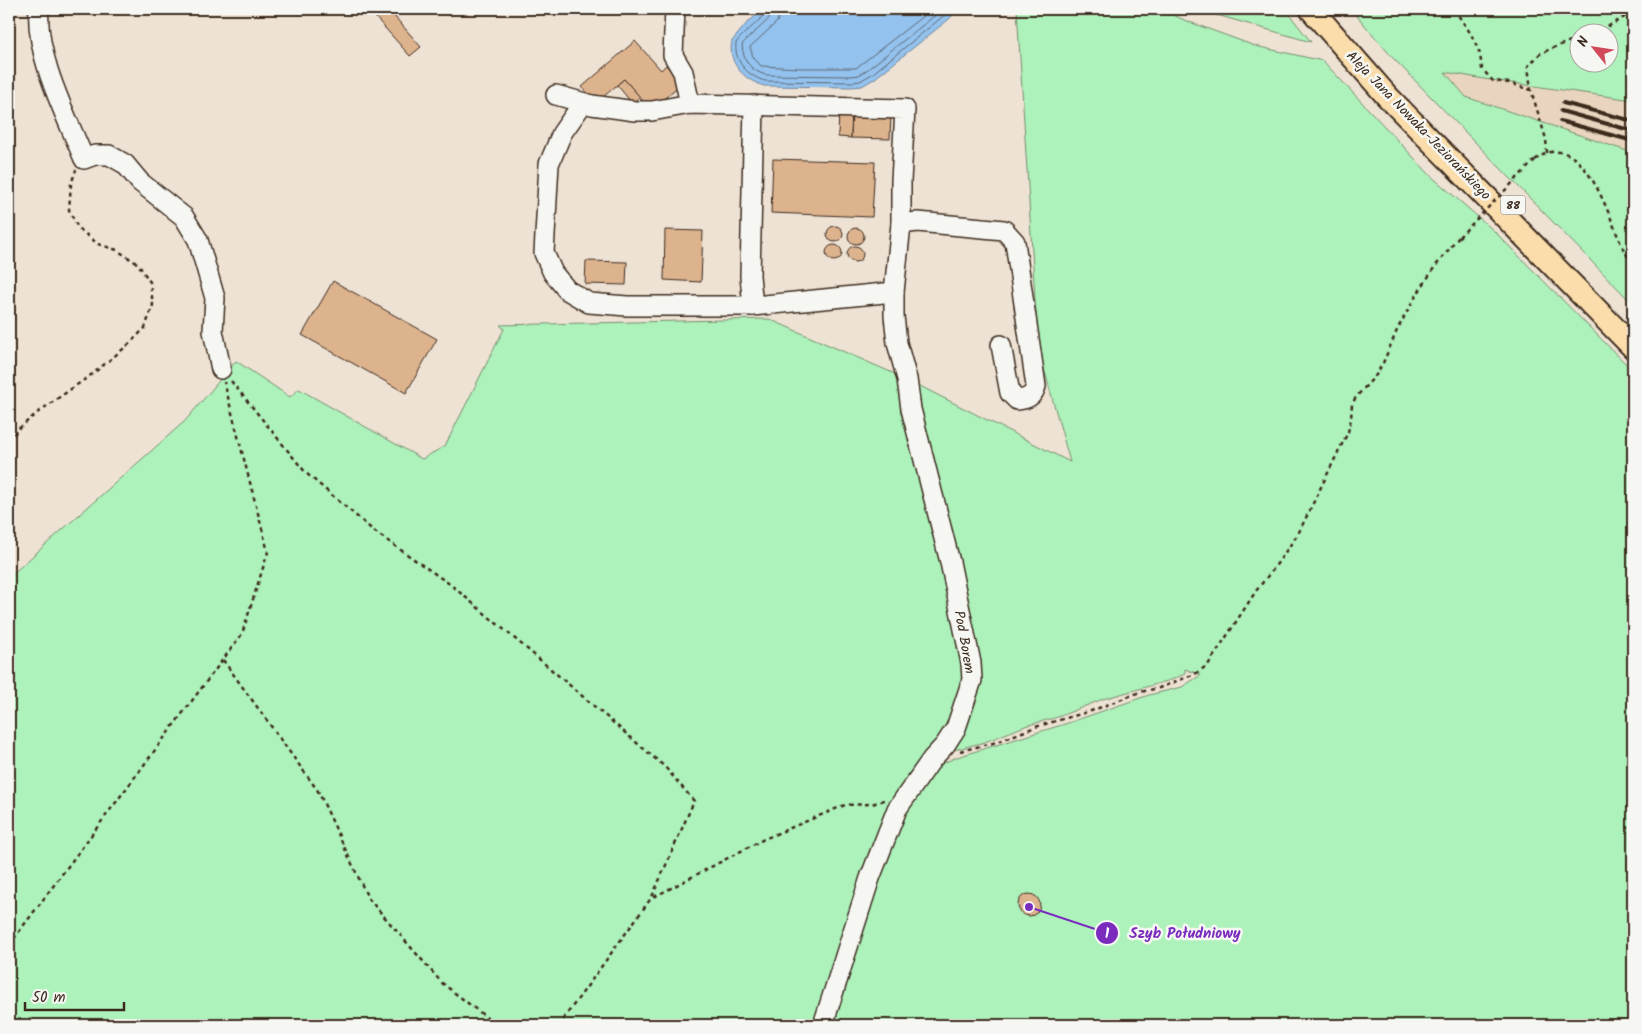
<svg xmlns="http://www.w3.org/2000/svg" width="1642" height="1034" viewBox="0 0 1642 1034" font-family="Kalam,sans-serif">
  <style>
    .built { fill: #e9d4bf }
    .green { fill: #adf1bb; stroke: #748e6c; fill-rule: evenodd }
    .water { fill: #93c2ee; stroke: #70859b }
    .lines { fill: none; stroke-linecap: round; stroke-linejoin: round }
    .shore { stroke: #5e6771; stroke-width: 1 }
    .building { fill: #ddb38e; stroke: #3b2a1e }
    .minor-casing { stroke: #3b2a1e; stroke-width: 22 }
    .major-casing { stroke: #3b2a1e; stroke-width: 26 }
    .path { stroke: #3b2a1e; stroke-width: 2.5; stroke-dasharray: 4 4; stroke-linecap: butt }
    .minor { stroke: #f6f6f2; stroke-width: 19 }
    .major { stroke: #faddab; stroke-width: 22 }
    .rail { stroke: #3b2a1e; stroke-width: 4 }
    .path-bridge { stroke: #3b2a1e; stroke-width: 2.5; stroke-dasharray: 4 4; stroke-linecap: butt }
    .labels { text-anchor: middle; stroke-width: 5; stroke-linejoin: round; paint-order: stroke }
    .shield { fill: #f6f6f2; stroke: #73675e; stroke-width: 1 }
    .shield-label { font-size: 12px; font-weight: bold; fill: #3b2a1e }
    .street-label { font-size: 14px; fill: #3b2a1e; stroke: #f6f6f2 }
    .leader { fill: none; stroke: #7b2cbf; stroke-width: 2 }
    .callout-dot { fill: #7b2cbf; stroke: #f6f6f2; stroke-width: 2 }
    .mark-label { font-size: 15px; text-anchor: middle; font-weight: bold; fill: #fff }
    .callout-label { font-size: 15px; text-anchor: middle; font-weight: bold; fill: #7b2cbf; stroke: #f6f6f2; stroke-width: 5; stroke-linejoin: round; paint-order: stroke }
  </style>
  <rect width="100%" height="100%" fill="#eee2d4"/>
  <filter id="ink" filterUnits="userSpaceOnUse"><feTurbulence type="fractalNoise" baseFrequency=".02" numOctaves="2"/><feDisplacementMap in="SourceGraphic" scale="10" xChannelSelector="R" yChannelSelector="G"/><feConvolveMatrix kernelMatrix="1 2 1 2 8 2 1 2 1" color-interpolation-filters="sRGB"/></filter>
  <g filter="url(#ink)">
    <path class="built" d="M 1444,71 L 1484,79 L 1633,100 L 1633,153 L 1466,97 Z"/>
    <g class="green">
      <path d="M 1017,9 L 1162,9 L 1184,20 L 1255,46 L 1323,61 L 1431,176 L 1493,230 L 1633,371 L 1633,1025 L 829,1025 L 900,811 L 932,768 L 957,757 L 1065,724 L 1149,695 L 1182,687 L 1201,675 L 1185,669 L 1185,674 L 1171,680 L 1103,699 L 1058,717 L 1025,726 L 985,742 L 946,752 L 971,700 L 915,393 L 916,384 L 1070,462 L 1038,347 Z"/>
      <path d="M 1196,9 L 1285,9 L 1311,42 Z"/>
      <path d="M 1351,9 L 1633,9 L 1633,100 L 1484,79 L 1445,72 L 1466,97 L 1633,153 L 1633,304 L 1392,57 ZM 1580,32 L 1610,32 L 1610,62 L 1580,62 Z"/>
      <path d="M 769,319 L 902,377 L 967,667 L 952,729 L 912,774 L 819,1025 L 9,1025 L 9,577 L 185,421 L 236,361 L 290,397 L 299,389 L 422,459 L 445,446 L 504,329 L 500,325 Z"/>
    </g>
    <path class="water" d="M 764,9 L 959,9 L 948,20 L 874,79 L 862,86 L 852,87 L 764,86 C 744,80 727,63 732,41 L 747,23 Z"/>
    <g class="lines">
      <g class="shore">
        <path d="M 767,9 C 765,19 743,32 736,43 C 734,62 748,76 765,81 L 852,82 L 860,81 L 872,74 L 952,9"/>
        <path d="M 773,9 C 772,22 750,33 742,45 C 743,61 751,71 766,75 L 851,76 L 859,75 L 868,69 L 943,9"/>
        <path d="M 781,9 L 777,22 L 750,47 L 753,57 L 761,66 L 800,68 L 856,68 L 932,9"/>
      </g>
    </g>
    <g class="building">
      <path d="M 368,9 L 388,9 L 421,47 L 410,56 Z"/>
      <path d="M 635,41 L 661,70 L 666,65 L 682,83 L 651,110 L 624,79 L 596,103 L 582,87 Z"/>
      <path d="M 624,79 L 640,97 L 632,103 L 617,85 Z"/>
      <path d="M 839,111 L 852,112 L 851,138 L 838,137 Z"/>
      <path d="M 852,112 L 891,113 L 890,139 L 851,138 Z"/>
      <path d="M 773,159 L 875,162 L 872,217 L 771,213 Z"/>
      <circle cx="835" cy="234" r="8"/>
      <circle cx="856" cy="236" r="8"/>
      <path d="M 665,230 L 703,231 L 701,282 L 664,280 Z"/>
      <circle cx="834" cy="253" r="8"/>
      <circle cx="855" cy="254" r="8"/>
      <path d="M 586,261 L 627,262 L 626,285 L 585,284 Z"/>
      <path d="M 333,281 L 437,339 L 406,393 L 302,335 Z"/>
      <circle cx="1029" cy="905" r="11"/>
    </g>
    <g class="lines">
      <defs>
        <g id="minor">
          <path d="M 39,9 C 35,56 66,115 84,159 L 95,155 L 109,155 L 125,164 L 140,182 L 184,217 L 198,240 L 215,298 L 213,331 L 221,369"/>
          <path d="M 675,9 L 673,55 L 683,72 L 690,104"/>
          <path d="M 556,95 L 592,105 L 635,111 L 652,111 L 690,104 L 905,109 L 901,181 L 901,224 L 894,292 L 753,306 L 627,306 L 589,303 L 567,290 L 553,273 L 544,253 L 549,164 L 562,133 L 583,103"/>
          <path d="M 901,224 L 918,222 L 1004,230 L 1015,242 L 1036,386 C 1033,397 1027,399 1017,400 L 1010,393 L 1001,345"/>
          <path d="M 753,306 L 750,276 L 754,105"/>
          <path d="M 823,1025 L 870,878 L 897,809 L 932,759 L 945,745 L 956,728 L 972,680 L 971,663 L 950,562 L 911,409 L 907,379 L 897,343 L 894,316 L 894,292"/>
        </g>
        <path id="major" d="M 1311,9 L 1387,96 L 1633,347"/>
      </defs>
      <use href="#minor" class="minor-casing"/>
      <use href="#major" class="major-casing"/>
      <g class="path">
        <path d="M 1454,9 L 1471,34 L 1480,54 L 1482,69 L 1493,81 L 1509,83 L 1531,90"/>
        <path d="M 1593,32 L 1602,30 L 1633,12"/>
        <path d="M 1547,153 L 1546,139 L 1531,90 L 1528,66 L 1541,53 L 1580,37"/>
        <path d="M 1535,160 C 1582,124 1608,214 1621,244 C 1625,252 1630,260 1633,268"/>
        <path d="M 231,381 L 306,473 L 375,532 L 451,585 L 539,659 L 665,767 L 694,801 L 652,897 L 559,1025"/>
        <path d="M 9,441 L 17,430 L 37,413 L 91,375 L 127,346 L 145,328 L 153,305 L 150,282 L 138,264 L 117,250 L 98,244 L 78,228 L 69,210 L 71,184 L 76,170"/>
        <path d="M 9,470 L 13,495 L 9,500"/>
        <path d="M 223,660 L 318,791 L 368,898 L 442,983 L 496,1025"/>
        <path d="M 960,751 L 997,742 L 1035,727 L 1091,711 L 1140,692 L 1159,688 L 1195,674 L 1208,665 L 1256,591 L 1274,568 L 1298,534 L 1348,432 L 1351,419 L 1352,404 L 1356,397 L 1376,375 L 1383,363 L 1398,328 L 1413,301 L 1434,268 L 1459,237"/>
        <path d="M 654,897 L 764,839 L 845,805 L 872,804 L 884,800"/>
        <path d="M 9,945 L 242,634 L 268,552 L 224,382"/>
      </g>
      <use href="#minor" class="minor"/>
      <use href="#major" class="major"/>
      <g class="rail">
        <path d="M 1563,103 L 1633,121"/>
        <path d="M 1561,111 L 1633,131"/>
        <path d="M 1560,121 L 1633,141"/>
      </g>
      <path class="path-bridge" d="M 1459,237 L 1535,160"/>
    </g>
  </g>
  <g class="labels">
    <rect class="shield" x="1500.5" y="195.5" width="25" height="19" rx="4"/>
    <g class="shield-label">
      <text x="1513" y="209">88</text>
    </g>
    <g class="street-label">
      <text transform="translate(1419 125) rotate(46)" y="5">Aleja Jana Nowaka-Jeziorańskiego</text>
      <text transform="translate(965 642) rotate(80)" y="5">Pod Borem</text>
    </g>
  </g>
  <path class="leader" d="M1029 907L1107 933"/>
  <g class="callout-dot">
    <circle cx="1029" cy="907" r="5"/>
    <circle cx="1107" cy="933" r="12"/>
  </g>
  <g class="mark-label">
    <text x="1107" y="938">1</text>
  </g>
  <g class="callout-label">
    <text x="1185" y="938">Szyb Południowy</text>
  </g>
  <rect width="1642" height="1034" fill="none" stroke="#f6f6f2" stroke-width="30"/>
  <rect x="15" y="15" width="1612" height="1004" fill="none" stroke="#3b2a1e" stroke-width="2" filter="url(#ink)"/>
  <g transform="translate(1594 48) rotate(300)"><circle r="24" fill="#f6f6f2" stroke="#aba49d"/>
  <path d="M0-4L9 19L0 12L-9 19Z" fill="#d1495b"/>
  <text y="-8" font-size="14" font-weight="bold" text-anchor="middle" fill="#3b2a1e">N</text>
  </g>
  <path d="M25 1002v8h99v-8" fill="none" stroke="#3b2a1e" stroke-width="2.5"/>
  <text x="32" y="1002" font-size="15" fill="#3b2a1e" stroke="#f6f6f2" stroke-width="4" paint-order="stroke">50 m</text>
</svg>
